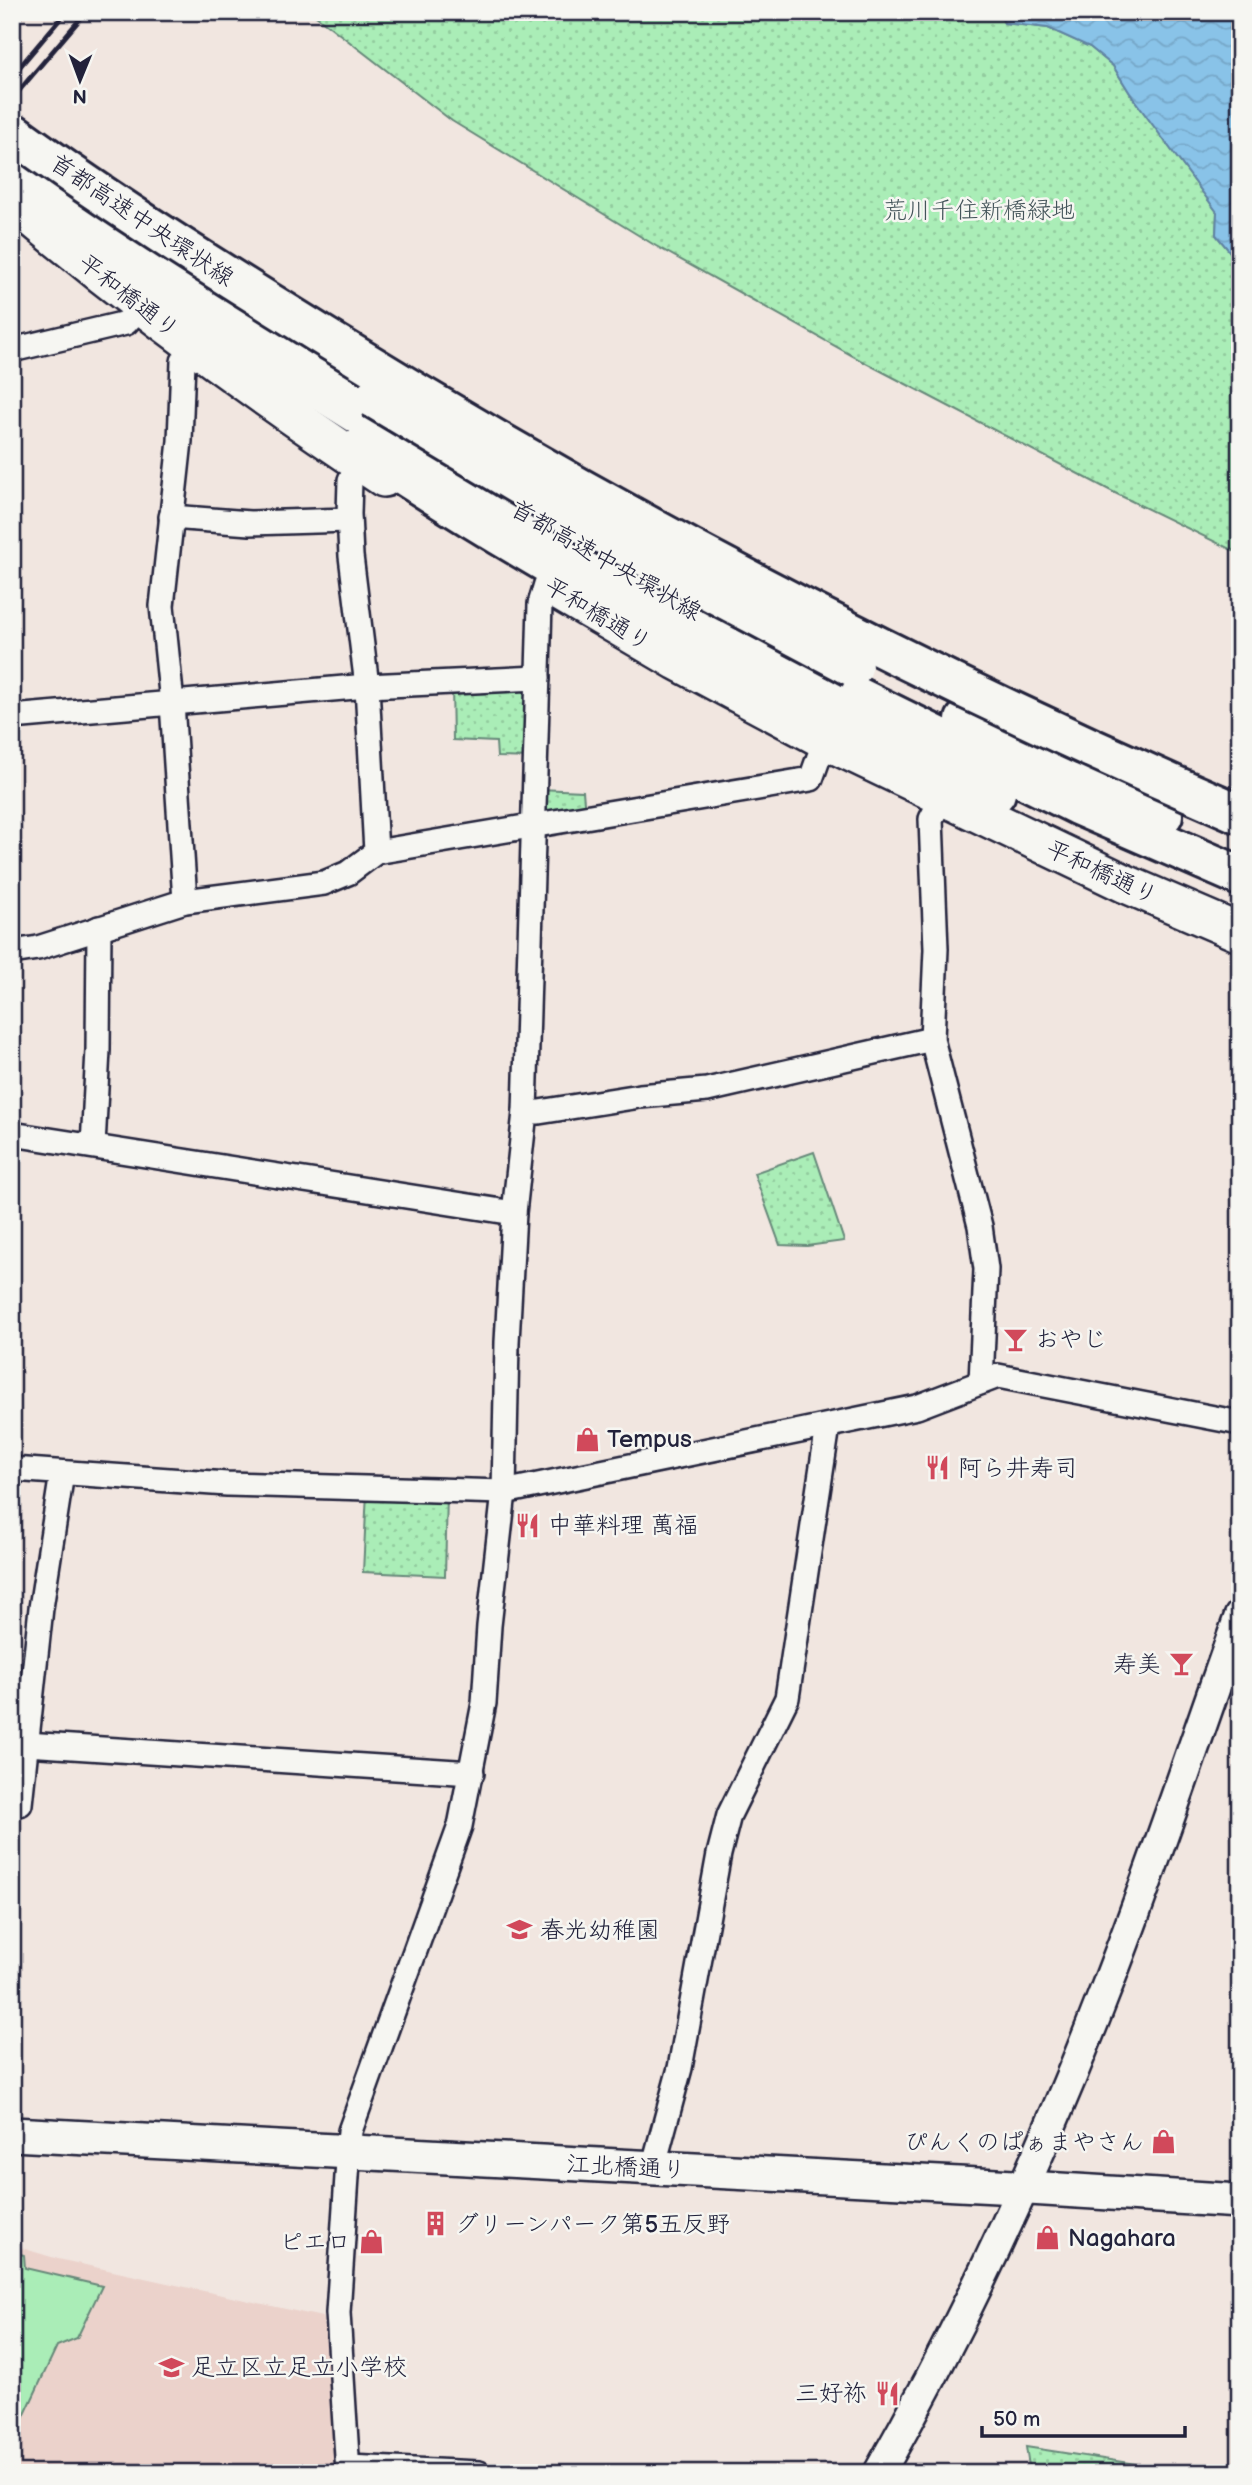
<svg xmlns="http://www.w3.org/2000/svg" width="1252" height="2485" viewBox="0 0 1252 2485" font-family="'Balsamiq Sans','Klee One',sans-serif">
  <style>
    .built { fill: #ebd2cb }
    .park { fill: url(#park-dots); stroke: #668879; stroke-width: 2 }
    .pitch { fill: #aaedb7; stroke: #668879; stroke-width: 2 }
    .water { fill: url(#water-waves); stroke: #6083a3; stroke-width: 2 }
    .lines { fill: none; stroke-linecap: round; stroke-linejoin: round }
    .minor-casing { stroke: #22223b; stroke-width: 28 }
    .tertiary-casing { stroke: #22223b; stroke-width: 35 }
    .secondary-casing { stroke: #22223b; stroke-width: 38 }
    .primary-casing { stroke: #22223b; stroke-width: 42 }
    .motorway-casing { stroke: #22223b; stroke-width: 44 }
    .minor { stroke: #f6f6f2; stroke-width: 23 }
    .tertiary { stroke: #f6f6f2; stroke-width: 30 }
    .secondary { stroke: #f6f6f2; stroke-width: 33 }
    .primary { stroke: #f6f6f2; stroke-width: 37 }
    .motorway { stroke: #f6f6f2; stroke-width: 38 }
    .rail { stroke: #22223b; stroke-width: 5 }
    .motorway-bridge-casing { stroke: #22223b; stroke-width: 44; stroke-linecap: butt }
    .motorway-bridge { stroke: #f6f6f2; stroke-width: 38 }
    .labels { text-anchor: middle; stroke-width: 5; stroke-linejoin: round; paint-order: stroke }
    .park-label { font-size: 24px; fill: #44555a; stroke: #f6f6f2 }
    .street-label { font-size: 24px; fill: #22223b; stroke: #f6f6f2 }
    .poi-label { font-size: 24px; fill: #22223b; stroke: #f6f6f2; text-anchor: start }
  </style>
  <defs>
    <pattern id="park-dots" width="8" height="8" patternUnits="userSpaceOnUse" patternTransform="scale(1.75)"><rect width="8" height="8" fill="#aaedb7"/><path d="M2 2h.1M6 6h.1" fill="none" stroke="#92cb9e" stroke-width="1.8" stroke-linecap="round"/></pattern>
    <pattern id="water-waves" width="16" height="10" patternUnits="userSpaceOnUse" patternTransform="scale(1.75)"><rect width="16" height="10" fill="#89c3e8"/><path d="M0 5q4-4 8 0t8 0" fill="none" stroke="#76a7c8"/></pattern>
  </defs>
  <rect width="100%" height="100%" fill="#f1e6e0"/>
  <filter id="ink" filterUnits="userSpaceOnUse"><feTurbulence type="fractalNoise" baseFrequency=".0143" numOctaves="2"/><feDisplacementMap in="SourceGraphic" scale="14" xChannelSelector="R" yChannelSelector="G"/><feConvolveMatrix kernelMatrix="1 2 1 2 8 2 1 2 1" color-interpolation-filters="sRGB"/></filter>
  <g filter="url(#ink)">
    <path class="built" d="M 12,2245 L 58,2259 L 322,2317 L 325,2328 L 332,2406 L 336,2473 L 12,2473 Z"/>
    <g class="park">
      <path d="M 311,12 L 999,12 L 1004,23 L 1048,28 L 1090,47 L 1113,66 L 1133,98 L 1217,212 L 1216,235 L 1240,264 L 1240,554 L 1115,493 L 862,361 L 656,246 L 452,121 Z"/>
      <path d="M 532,684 L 531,758 L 497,757 L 496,742 L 453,740 L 452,686 Z"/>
      <path d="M 539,789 L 583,791 L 585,814 L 538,823 Z"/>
      <path d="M 814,1152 L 844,1241 L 807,1246 L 780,1245 L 754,1173 Z"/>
      <path d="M 367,1492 L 447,1495 L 445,1576 L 363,1572 Z"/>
      <path d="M 1026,2447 L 1136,2464 L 1134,2473 L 1030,2473 Z"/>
    </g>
    <path class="pitch" d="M 12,2252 L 24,2255 L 25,2268 L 102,2286 L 77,2338 L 57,2346 L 12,2442 Z"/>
    <path class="water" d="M 999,12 L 1240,12 L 1240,264 L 1216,235 L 1217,212 L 1133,98 L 1113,66 L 1090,47 L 1048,28 L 1004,23 Z"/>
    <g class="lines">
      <defs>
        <g id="minor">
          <path d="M 12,350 L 126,323 L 141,306"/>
          <path d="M 359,462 L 350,480 L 349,514 L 351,556 L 367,686 L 376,852"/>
          <path d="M 171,517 L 250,523 L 349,520"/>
          <path d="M 12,717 L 367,686 L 538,678"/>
          <path d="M 943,796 L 931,819 L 936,949 L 932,1039 L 980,1226 L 986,1269 L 981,1382"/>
          <path d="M 185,901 L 172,703 L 162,606 L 180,441 L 183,361 L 194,346"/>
          <path d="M 12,952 L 38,948 L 185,901 L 324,883 L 348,873 L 376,852 L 811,779 L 825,740"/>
          <path d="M 525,1112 L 539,1112 L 640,1096 L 707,1090 L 932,1039"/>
          <path d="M 12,1134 L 514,1213"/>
          <path d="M 93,1146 L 98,1050 L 99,928"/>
          <path d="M 12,1469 L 227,1484 L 504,1492 L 917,1407 L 998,1376 L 1240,1423"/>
          <path d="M 26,1744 L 472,1773"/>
          <path d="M 12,1803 L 20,1804 L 41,1608 L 62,1473"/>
          <path d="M 653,2168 L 680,2068 L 719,1854 L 729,1815 L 787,1698 L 828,1426"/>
          <path d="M 348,2467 L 479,2473"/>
          <path d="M 348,2473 L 338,2313 L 350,2131 L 460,1826 L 484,1703 L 489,1626 L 504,1492 L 507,1342 L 514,1213 L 525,1112 L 540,604 L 546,584"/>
        </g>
        <path id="tertiary" d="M 879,2473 C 965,2321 1039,2162 1102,1999 C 1152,1873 1194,1743 1240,1616"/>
        <path id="secondary" d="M 12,2134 L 997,2186 L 1240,2201"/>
        <g id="primary">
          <path d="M 12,201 C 130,301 255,393 384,478"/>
          <path d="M 156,252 L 278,335 L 401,410"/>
          <path d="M 553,588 L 677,661 L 825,740 L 1126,884 L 1240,933"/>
        </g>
        <g id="motorway">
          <path d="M 12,175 L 226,328 L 300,378 L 418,452 L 695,612 L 856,696 L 1077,805 L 1240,876"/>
          <path d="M 361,447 C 561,582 777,692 996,793"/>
          <path d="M 965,720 L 1163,815"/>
        </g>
      </defs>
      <use href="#minor" class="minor-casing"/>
      <use href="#tertiary" class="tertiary-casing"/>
      <use href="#secondary" class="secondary-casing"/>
      <use href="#primary" class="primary-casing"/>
      <use href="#motorway" class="motorway-casing"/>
      <use href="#minor" class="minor"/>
      <use href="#tertiary" class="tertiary"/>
      <use href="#secondary" class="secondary"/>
      <use href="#primary" class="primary"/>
      <use href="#motorway" class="motorway"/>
      <g class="rail">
        <path d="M 12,26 L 23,12"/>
        <path d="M 12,76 L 66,12"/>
        <path d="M 12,99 L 86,12"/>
      </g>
      <defs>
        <g id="motorway-bridge">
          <path d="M 12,132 C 115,207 223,274 331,341 C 622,521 926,679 1240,814"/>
          <path d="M 373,398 L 589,527 L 853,667"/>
        </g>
      </defs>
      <use href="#motorway-bridge" class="motorway-bridge-casing"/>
      <use href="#motorway-bridge" class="motorway-bridge"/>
    </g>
  </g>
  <defs>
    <symbol id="bar-bare" viewBox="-9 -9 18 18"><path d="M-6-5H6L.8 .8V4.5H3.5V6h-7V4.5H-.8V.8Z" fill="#d1495b" stroke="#f6f6f2" stroke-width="2.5" paint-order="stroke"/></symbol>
    <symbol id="shop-bare" viewBox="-9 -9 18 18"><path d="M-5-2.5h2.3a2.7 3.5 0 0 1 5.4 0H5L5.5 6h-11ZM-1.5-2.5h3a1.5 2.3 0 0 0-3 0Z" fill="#d1495b" stroke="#f6f6f2" stroke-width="2.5" paint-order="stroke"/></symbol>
    <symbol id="restaurant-bare" viewBox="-9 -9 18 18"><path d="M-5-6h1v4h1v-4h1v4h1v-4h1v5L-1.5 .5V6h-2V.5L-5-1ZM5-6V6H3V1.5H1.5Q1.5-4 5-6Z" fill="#d1495b" stroke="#f6f6f2" stroke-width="2.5" paint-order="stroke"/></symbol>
    <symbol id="school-bare" viewBox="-9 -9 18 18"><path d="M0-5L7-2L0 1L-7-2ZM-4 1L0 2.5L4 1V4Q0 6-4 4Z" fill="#d1495b" stroke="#f6f6f2" stroke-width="2.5" paint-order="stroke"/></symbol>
    <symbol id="building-bare" viewBox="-9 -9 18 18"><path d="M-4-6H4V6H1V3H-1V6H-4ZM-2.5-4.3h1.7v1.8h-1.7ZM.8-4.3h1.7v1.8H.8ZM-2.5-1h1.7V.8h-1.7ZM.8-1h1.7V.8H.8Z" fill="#d1495b" stroke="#f6f6f2" stroke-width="2.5" paint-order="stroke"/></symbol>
  </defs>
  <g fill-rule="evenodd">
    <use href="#bar-bare" x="998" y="1322" width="35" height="35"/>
    <use href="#shop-bare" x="570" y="1422" width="35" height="35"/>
    <use href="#restaurant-bare" x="920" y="1450" width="35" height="35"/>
    <use href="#restaurant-bare" x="510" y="1508" width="35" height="35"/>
    <use href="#bar-bare" x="1164" y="1646" width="35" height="35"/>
    <use href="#school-bare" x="502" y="1912" width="35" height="35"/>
    <use href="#shop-bare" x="1146" y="2124" width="35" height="35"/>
    <use href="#building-bare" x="418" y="2206" width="35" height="35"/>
    <use href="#shop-bare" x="1030" y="2220" width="35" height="35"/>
    <use href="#shop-bare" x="354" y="2224" width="35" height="35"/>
    <use href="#school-bare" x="154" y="2350" width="35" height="35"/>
    <use href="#restaurant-bare" x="870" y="2376" width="35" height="35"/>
  </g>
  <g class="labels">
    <g class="park-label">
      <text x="979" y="218">荒川千住新橋緑地</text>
    </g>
    <g class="street-label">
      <text transform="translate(142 220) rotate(34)" y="8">首都高速中央環状線</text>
      <text transform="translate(129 296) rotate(38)" y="8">平和橋通り</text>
      <text transform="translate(606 560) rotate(30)" y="8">首都高速中央環状線</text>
      <text transform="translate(598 614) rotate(31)" y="8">平和橋通り</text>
      <text transform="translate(1102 872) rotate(25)" y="8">平和橋通り</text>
      <text transform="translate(626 2167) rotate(3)" y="8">江北橋通り</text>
    </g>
    <g class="poi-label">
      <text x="1035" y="1347">おやじ</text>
      <text x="607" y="1447">Tempus</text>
      <text x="958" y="1476">阿ら井寿司</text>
      <text x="548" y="1533">中華料理 萬福</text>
      <text x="1161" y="1672" text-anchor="end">寿美</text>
      <text x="540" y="1938">春光幼稚園</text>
      <text x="1144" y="2150" text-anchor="end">ぴんくのぱぁまやさん</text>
      <text x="455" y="2232">グリーンパーク第5五反野</text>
      <text x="1068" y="2246">Nagahara</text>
      <text x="351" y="2250" text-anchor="end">ピエロ</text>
      <text x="191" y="2375">足立区立足立小学校</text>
      <text x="867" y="2401" text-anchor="end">三好祢</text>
    </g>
  </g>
  <rect width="1252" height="2485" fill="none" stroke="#f6f6f2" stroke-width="42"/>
  <rect x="21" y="21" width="1210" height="2443" fill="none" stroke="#22223b" stroke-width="2.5" filter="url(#ink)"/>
  <g transform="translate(80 80) rotate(181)" stroke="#f6f6f2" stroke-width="5" paint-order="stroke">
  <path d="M0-5L12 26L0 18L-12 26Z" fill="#22223b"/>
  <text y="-10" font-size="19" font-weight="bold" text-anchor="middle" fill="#22223b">N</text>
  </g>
  <path d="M982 2426v10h203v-10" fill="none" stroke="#22223b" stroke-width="3.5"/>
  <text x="993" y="2426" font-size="21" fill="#22223b" stroke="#f6f6f2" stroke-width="5" paint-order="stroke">50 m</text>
</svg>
